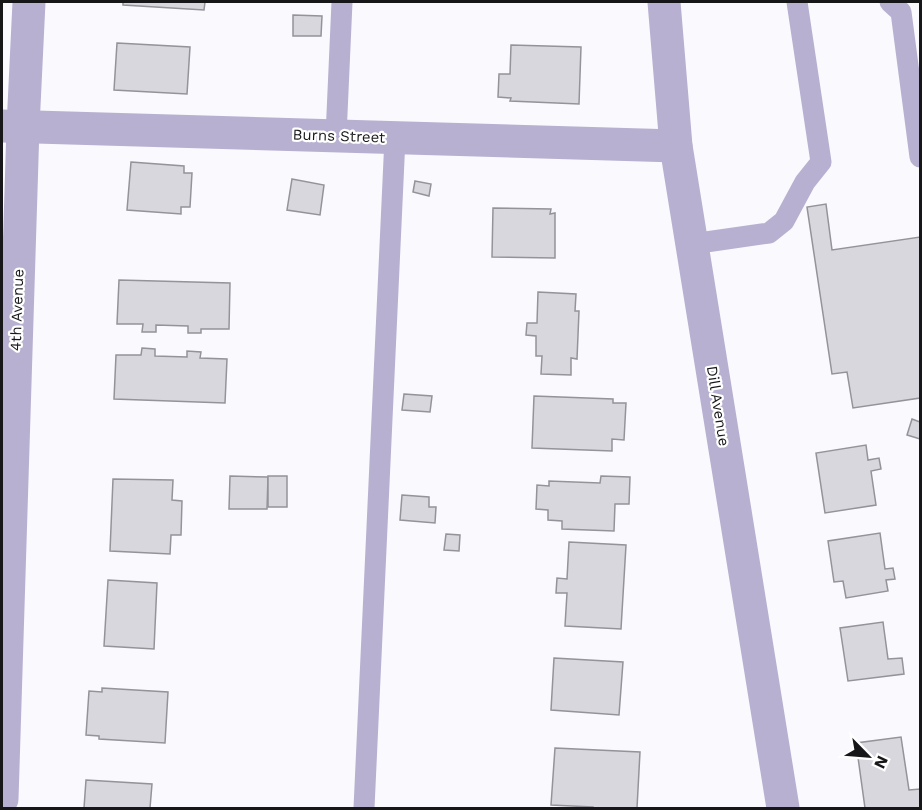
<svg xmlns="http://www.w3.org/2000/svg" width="922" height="810" viewBox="0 0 922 810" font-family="'Work Sans',sans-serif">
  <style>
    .building { fill: #d8d7de; stroke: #949399; stroke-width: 1.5 }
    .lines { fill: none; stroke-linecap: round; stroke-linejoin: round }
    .service { stroke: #b7b0d1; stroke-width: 21 }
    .minor { stroke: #b7b0d1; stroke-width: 33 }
    .tertiary { stroke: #b7b0d1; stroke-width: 33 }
    .labels { text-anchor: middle; stroke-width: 4.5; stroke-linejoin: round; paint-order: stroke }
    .street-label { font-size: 15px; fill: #171719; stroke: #fff }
  </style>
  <rect width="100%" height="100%" fill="#faf9fe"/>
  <g class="building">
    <path d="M 123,2 L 205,2 L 204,10 L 123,5 Z"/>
    <path d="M 293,15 L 322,16 L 321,36 L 293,36 Z"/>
    <path d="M 117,43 L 190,47 L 187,94 L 114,90 Z"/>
    <path d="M 511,45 L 581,47 L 579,104 L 510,101 L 511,98 L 498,97 L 499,74 L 510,74 Z"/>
    <path d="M 131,162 L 184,166 L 184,173 L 192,173 L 190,207 L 181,207 L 181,214 L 127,210 Z"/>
    <path d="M 292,179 L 324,185 L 320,215 L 287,210 Z"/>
    <path d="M 415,181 L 431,184 L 429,196 L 413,192 Z"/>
    <path d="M 826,204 L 832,250 L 920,237 L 920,398 L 853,408 L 847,372 L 832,374 L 807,207 Z"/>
    <path d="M 493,208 L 551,209 L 550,214 L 555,213 L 555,258 L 492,257 Z"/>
    <path d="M 119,280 L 230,283 L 229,329 L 201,329 L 201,333 L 188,333 L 188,326 L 156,325 L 156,332 L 142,332 L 143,324 L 117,324 Z"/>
    <path d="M 538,292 L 576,294 L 575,311 L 579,311 L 577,359 L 571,358 L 571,375 L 541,374 L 542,356 L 536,356 L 536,336 L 526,335 L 527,323 L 537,323 Z"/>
    <path d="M 142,348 L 155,349 L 155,356 L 187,357 L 187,351 L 201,352 L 200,358 L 227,359 L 225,403 L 114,399 L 116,355 L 141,355 Z"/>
    <path d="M 404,394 L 432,396 L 430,412 L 402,410 Z"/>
    <path d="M 534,396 L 613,399 L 613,403 L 626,403 L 624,440 L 612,439 L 612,451 L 532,448 Z"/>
    <path d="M 912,419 L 920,422 L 920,439 L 907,435 Z"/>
    <path d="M 866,445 L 868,460 L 879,458 L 881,469 L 871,471 L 876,505 L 825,513 L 816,453 Z"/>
    <path d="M 230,476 L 268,477 L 267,509 L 229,509 Z"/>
    <rect x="268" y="476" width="19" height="31"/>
    <path d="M 601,476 L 630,477 L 629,504 L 615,504 L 614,531 L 562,529 L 562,521 L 548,520 L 548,510 L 536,509 L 537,485 L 549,486 L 549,481 L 600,483 Z"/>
    <path d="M 113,479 L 173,480 L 172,500 L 182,501 L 181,535 L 171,535 L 170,554 L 110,551 Z"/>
    <path d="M 402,495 L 429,497 L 429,507 L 436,507 L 435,523 L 400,520 Z"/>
    <path d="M 880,533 L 885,569 L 893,568 L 895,579 L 886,580 L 888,591 L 846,598 L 843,581 L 834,582 L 828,541 Z"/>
    <path d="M 446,534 L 460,535 L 459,551 L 444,550 Z"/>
    <path d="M 569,542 L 626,545 L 621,629 L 565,626 L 567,593 L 556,593 L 557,578 L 567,579 Z"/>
    <path d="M 108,580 L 157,583 L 154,649 L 104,646 Z"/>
    <path d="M 883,622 L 888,659 L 902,658 L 904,674 L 848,681 L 840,628 Z"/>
    <path d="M 554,658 L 623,662 L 619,715 L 551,710 Z"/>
    <path d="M 102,688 L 168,692 L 165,743 L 99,739 L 99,736 L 86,735 L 89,691 L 102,692 Z"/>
    <path d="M 901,737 L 909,790 L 920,789 L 920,808 L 865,808 L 856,743 Z"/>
    <path d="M 555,748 L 640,752 L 637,808 L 593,808 L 593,807 L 551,805 Z"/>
    <path d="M 86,780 L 152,784 L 150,808 L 84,808 Z"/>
  </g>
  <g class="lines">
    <g class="service">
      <path d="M 890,2 L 901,12 L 920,157"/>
      <path d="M 336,136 L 342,2"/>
      <path d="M 692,244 L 769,233 L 784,221 L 805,182 L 821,162 L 797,2"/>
      <path d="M 364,808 L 395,138"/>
    </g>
    <g class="minor">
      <path d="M 2,126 L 676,146"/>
      <path d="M 2,799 L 23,127 L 29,2"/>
    </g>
    <path class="tertiary" d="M 664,2 L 676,146 L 783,808"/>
  </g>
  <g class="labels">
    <g class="street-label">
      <text transform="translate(339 136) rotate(2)" y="5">Burns Street</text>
      <text transform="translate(17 310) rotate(-88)" y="5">4th Avenue</text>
      <text transform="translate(718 406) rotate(81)" y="5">Dill Avenue</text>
    </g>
  </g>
  <rect width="922" height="810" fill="none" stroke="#171719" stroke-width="6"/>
  <g transform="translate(868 756) rotate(115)" stroke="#ffffff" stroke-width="4.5" paint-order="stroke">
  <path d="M0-4.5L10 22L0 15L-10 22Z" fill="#171719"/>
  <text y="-9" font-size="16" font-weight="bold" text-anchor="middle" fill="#171719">N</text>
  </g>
</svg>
